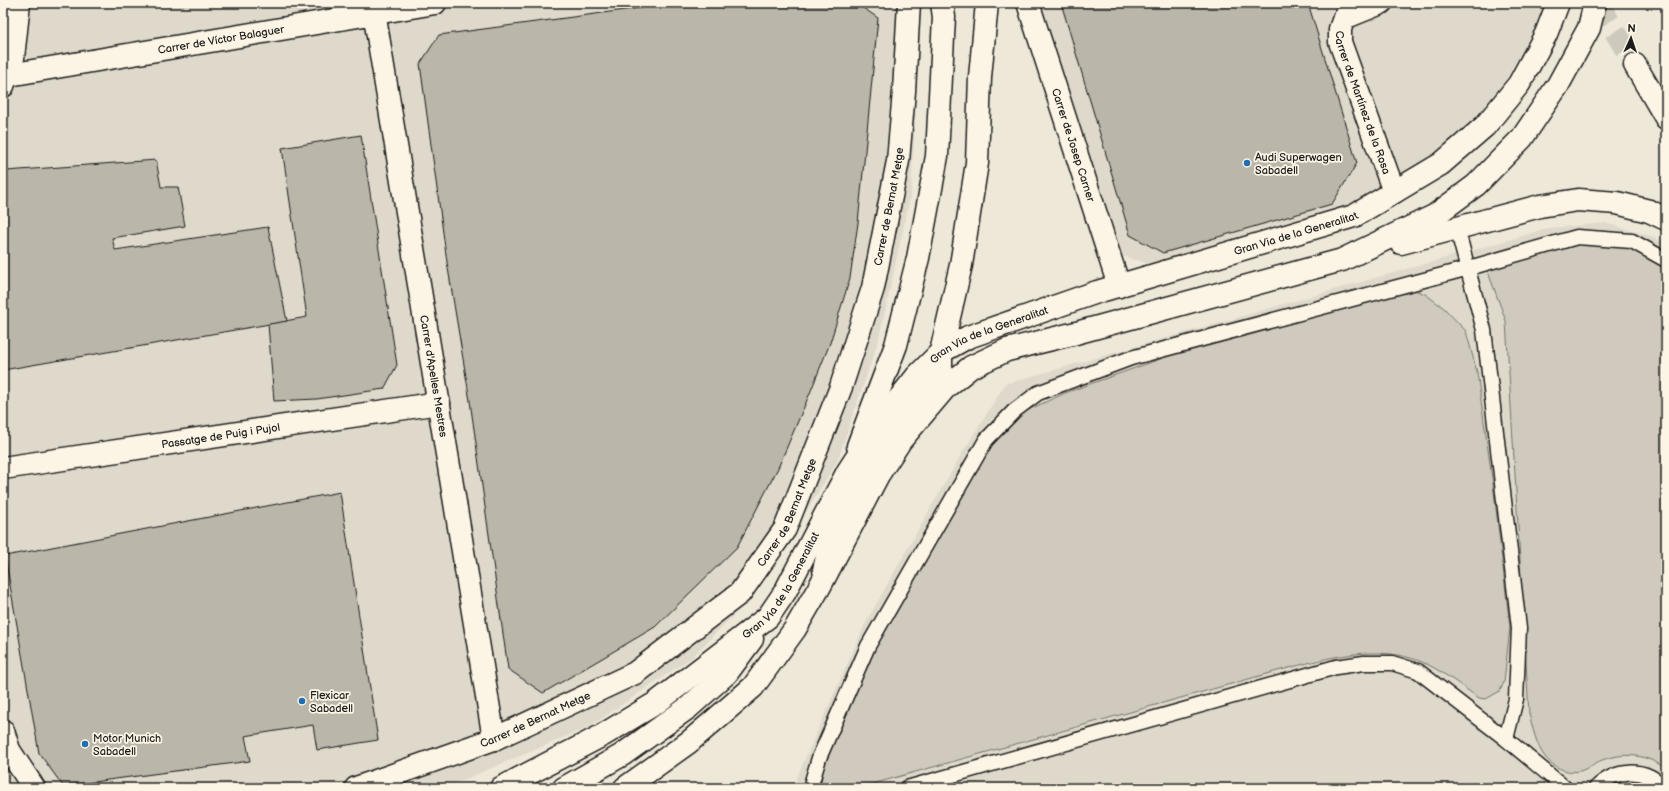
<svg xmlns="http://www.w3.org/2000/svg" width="1669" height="791" viewBox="0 0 1669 791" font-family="'Balsamiq Sans',sans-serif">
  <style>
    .built { fill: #ded9cb }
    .green { fill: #cfcabd; stroke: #76736c }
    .building { fill: #bab6aa; stroke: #1c1c1c }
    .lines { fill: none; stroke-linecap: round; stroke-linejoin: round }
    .tertiary-tunnel { stroke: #cec9bd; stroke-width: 22; stroke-dasharray: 22 11; stroke-linecap: butt }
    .service-casing { stroke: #1c1c1c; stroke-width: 17 }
    .minor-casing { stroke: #1c1c1c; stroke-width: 25 }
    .tertiary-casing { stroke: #1c1c1c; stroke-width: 25 }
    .service { stroke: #fcf5e5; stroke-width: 14 }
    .minor { stroke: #fcf5e5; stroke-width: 22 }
    .tertiary { stroke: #fcf5e5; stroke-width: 22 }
    .poi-dot { fill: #1f6fb2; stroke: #fcf5e5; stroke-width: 1.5 }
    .labels { text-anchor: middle; stroke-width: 3.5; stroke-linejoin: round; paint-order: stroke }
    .street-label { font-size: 11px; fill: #1c1c1c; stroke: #fcf5e5 }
    .poi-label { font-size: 11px; fill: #1c1c1c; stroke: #fcf5e5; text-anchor: start }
  </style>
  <rect width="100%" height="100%" fill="#eee8d9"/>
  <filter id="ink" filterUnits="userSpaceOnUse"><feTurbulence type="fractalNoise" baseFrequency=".025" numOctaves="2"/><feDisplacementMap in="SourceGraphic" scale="8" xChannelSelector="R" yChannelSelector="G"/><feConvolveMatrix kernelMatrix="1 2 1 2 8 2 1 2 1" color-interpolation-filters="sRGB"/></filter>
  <g filter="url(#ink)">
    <g class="built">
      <path d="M 3,3 L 922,3 L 911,193 L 879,339 L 837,462 L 752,597 L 691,658 L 589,727 L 444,788 L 3,788 Z"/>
      <path d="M 1016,3 L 1547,3 L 1543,18 L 1489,107 L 1415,169 L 1349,207 L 1165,268 L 1093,248 Z"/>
      <path d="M 1605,223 L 1654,237 L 1666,245 L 1666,788 L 792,788 L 866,622 L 958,460 L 1005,384 L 1550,228 Z"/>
    </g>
    <g class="green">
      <path d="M 1569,242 L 1630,247 L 1666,266 L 1666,769 C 1648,755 1627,752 1605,759 C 1597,761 1591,767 1583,770 C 1569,775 1554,768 1545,757 C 1536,745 1533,728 1529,714 L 1506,321 L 1485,264 Z"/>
      <path d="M 1407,287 L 1425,294 L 1444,308 L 1466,331 L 1477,372 L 1494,492 L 1510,627 L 1504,682 L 1500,691 L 1486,699 L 1479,698 C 1464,688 1438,668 1422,662 C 1375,643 1328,658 1281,670 L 858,788 L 824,788 L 821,783 L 824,763 L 831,746 L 863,670 L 892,613 L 962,490 L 996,439 L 1026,411 L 1065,393 L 1177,353 Z"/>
    </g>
    <g class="building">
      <path d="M 102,3 L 123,3 L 105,6 Z"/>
      <path d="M 677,3 L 856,3 L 878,18 L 858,223 L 850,278 L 830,343 L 810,393 L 778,468 L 737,547 L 655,627 L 543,693 L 508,669 L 470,401 L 447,262 L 420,64 L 439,35 Z"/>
      <path d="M 1061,3 L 1308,3 L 1357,163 L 1332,204 L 1163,253 L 1130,235 Z"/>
      <path d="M 361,135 L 397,365 L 384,389 L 317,399 L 274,401 L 268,324 L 307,317 L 282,148 Z"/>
      <path d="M 156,160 L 161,187 L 178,187 L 185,226 L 112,238 L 115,250 L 268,227 L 287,321 L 3,370 L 3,205 L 6,171 Z"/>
      <path d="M 340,492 L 378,740 L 317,750 L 313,725 L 245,736 L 250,761 L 63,786 L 39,753 L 5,556 Z"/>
    </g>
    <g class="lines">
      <path class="tertiary-tunnel" d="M 1598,3 L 1635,65"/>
      <defs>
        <g id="service">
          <path d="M 1457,228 L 1484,330 L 1519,628 L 1516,699 L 1506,739"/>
          <path d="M 810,788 L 819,758 L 868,646 L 986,440 L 1014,411 L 1038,393 L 1131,358 L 1469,268 L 1577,237 L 1632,241 L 1666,260"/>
          <path d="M 907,788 L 1336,667 L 1364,663 L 1392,663 L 1418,671 L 1506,739 L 1565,788"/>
          <path d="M 1596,788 C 1615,769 1645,766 1664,788"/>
        </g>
        <g id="minor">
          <path id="s1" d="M 1028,3 L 1119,286"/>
          <path id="s2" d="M 1381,3 L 1344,18 L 1340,29 L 1340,42 L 1394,192"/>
          <path id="s3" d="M 374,12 L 494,739"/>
          <path id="s4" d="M 3,76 L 435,3"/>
          <path d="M 3,86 L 13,58 L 19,3"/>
          <path d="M 858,446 L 896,345 L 918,258 L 937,156 L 944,17 L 942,3"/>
          <path id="s5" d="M 3,468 L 439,403"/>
          <path d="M 824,570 L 830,544 L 839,519 L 851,497 L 885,440 L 909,408 L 933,380 L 941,367 L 941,352 L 961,265 L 977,163 L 980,77 L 987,3"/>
          <path d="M 3,731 L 9,750 L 34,788"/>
          <path id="s6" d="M 356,788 L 494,739 L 635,673 L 740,593 L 785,529 L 841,387 L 873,288 L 898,161 L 904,91 L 909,3"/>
        </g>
        <g id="tertiary">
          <path d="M 1635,65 L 1666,118"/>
          <path d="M 1401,243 L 1540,206 L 1578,200 L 1617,203 L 1649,211 L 1666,219"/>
          <path id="s7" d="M 501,788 L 603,735 L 656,703 L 768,617 L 785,592 L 848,471 L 878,425 L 917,376 L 941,352 L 968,337 L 1097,292 L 1354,216 L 1441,164 L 1485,126 L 1519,84 L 1546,34 L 1558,3"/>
          <path d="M 564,788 L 622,755 L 689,707 L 727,673 L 752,639"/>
          <path d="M 625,788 L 689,742 L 753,687 L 795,629 L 820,586 L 878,475 L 901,440 L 946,387 L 971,367 L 1007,350 L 1076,333 L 1342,260 L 1434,216 L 1476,185 L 1522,138 L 1558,85 L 1589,28 L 1595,3"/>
        </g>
      </defs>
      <use href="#service" class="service-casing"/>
      <use href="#minor" class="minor-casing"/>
      <use href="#tertiary" class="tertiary-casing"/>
      <use href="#service" class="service"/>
      <use href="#minor" class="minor"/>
      <use href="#tertiary" class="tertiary"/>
    </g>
  </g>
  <g class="poi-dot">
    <circle cx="1247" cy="163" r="4"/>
    <circle cx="302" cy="701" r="4"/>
    <circle cx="85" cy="744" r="4"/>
  </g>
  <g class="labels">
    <g class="street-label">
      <text dy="4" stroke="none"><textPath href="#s4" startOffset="221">Carrer de Víctor Balaguer</textPath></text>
      <text dy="4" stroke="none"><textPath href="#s2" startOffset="129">Carrer de Martínez de la Rosa</textPath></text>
      <text dy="4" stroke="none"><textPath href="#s1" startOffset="149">Carrer de Josep Carner</textPath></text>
      <text dy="4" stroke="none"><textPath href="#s6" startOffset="852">Carrer de Bernat Metge</textPath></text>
      <text dy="4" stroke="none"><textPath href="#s7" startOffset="1011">Gran Via de la Generalitat</textPath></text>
      <text dy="4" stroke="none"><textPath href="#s7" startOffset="687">Gran Via de la Generalitat</textPath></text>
      <text dy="4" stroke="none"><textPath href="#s3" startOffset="369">Carrer d'Apelles Mestres</textPath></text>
      <text dy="4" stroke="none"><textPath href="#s5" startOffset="220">Passatge de Puig i Pujol</textPath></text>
      <text dy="4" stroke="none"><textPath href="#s6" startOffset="528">Carrer de Bernat Metge</textPath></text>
      <text dy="4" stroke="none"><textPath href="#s7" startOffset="351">Gran Via de la Generalitat</textPath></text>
      <text dy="4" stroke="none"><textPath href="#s6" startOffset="192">Carrer de Bernat Metge</textPath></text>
    </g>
    <g class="poi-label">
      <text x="1255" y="161">Audi Superwagen<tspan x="1255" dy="13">Sabadell</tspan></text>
      <text x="310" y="699">Flexicar<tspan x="310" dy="13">Sabadell</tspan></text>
      <text x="93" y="742">Motor Munich<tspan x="93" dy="13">Sabadell</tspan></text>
    </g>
  </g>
  <rect width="1669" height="791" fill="none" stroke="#fcf5e5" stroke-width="16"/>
  <rect x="8" y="8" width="1653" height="775" fill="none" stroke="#1c1c1c" stroke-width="1.5" filter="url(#ink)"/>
  <g transform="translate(1631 38) rotate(3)" stroke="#fcf5e5" stroke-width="3" paint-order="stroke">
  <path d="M0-3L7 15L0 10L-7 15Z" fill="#1c1c1c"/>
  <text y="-6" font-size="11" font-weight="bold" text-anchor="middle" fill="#1c1c1c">N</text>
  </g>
</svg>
